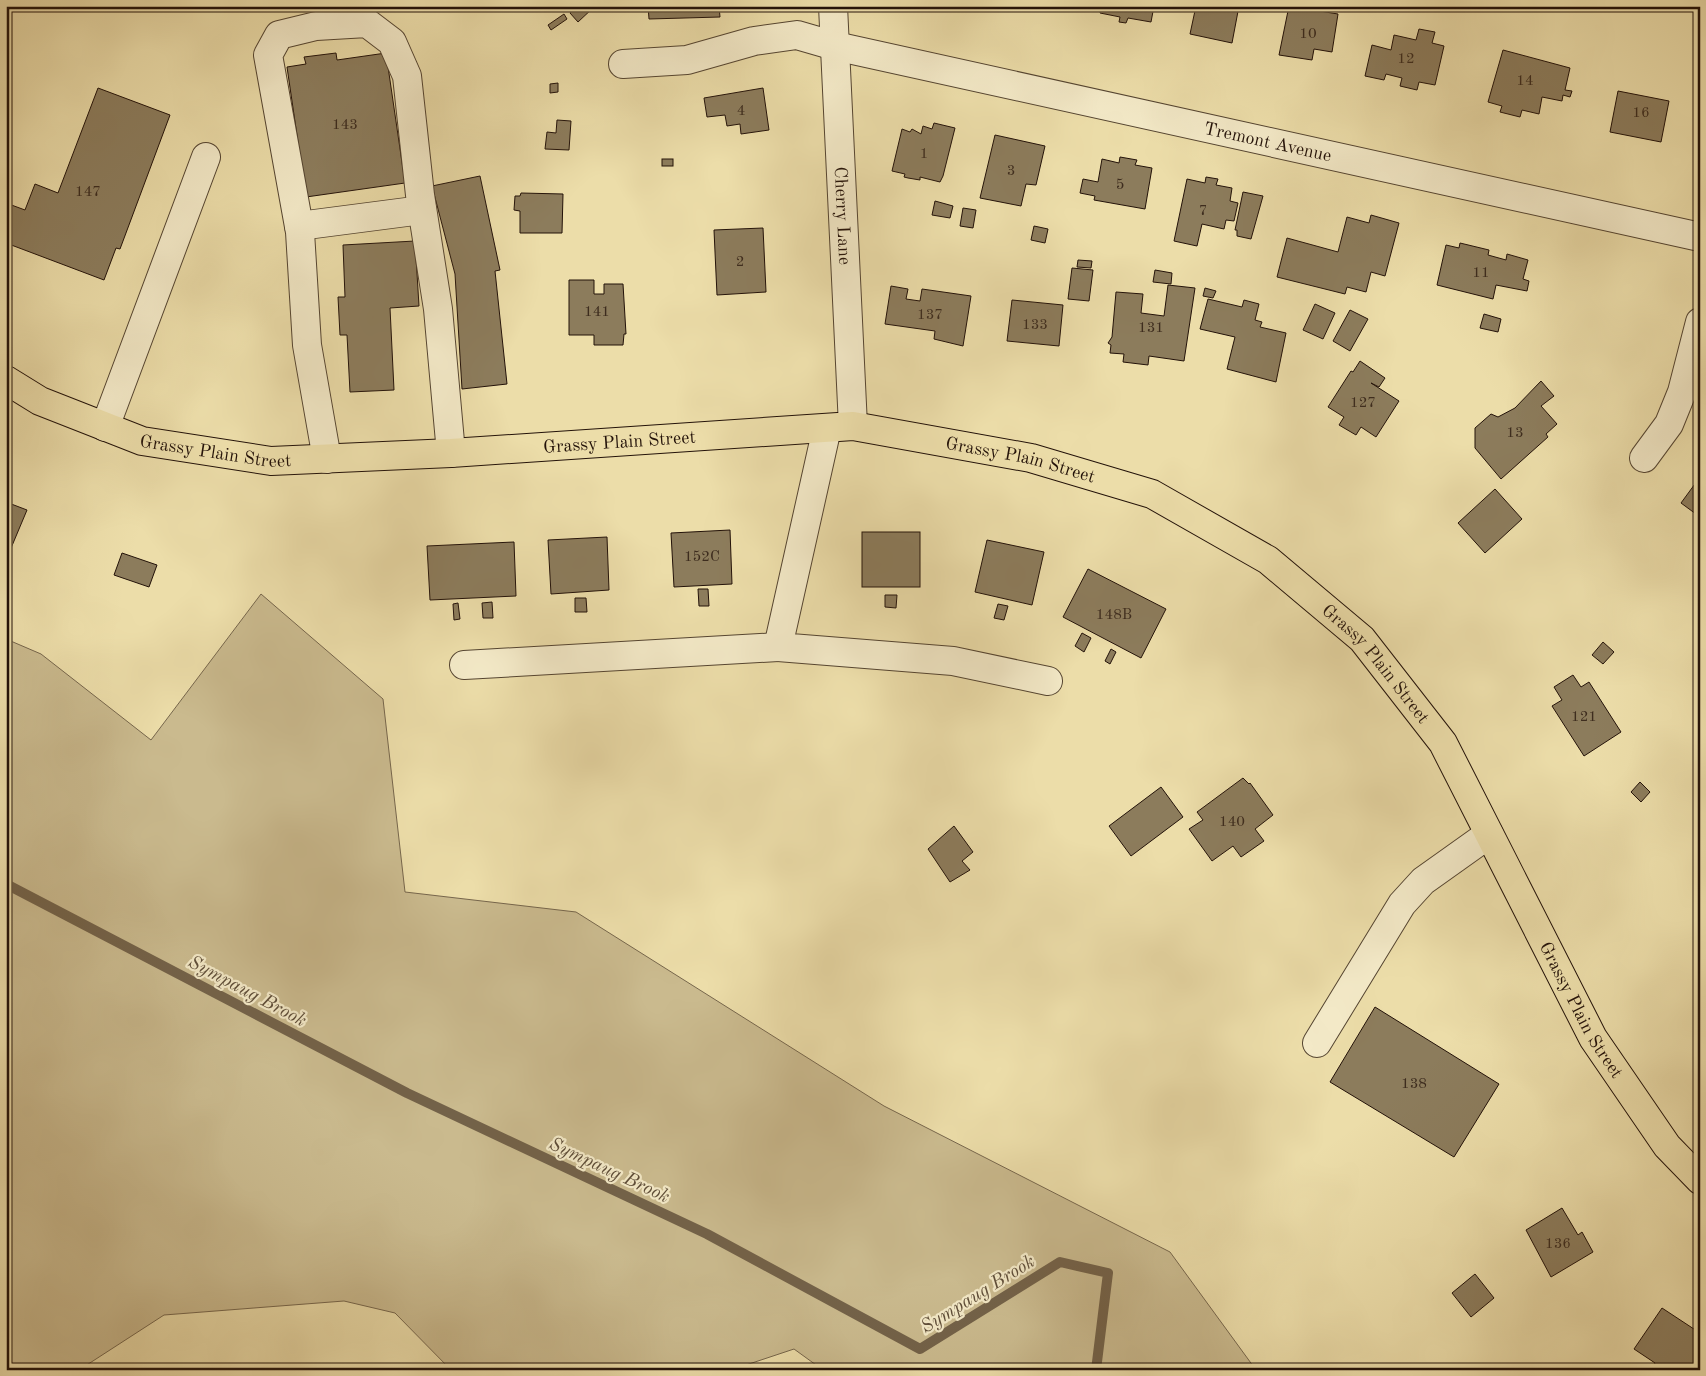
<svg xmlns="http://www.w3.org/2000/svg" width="1706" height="1376" viewBox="0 0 1706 1376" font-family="'Old Standard TT',serif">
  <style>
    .green { fill: #caba8e; stroke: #76664c }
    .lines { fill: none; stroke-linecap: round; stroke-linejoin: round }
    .stream { stroke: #736249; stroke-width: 10 }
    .building { fill: #8c7c5c; stroke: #231209 }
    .minor-casing { stroke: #554531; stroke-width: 30 }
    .major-casing { stroke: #231209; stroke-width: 30 }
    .minor { stroke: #f3e9c7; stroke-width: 28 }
    .major { stroke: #ecdda9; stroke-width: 28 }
    .labels { text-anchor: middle; stroke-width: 4.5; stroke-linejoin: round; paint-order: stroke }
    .number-label { font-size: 15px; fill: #3d2c1e }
    .street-label { font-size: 18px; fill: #231209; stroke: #f3e9c7 }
    .water-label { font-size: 19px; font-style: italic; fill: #5f4e39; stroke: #f3e9c7 }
  </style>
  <rect width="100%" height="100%" fill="#ecdda9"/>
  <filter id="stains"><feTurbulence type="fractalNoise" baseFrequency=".004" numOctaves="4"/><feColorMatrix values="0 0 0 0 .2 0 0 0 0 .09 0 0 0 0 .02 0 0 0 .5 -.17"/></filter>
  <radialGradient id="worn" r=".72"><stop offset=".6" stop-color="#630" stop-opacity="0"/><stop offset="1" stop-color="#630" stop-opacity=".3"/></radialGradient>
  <path class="green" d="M 261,594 L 383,699 L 405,892 L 576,912 L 884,1106 L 1170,1252 L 1256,1370 L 823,1370 L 794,1349 L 731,1370 L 451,1370 L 395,1313 L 344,1301 L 164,1315 L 79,1370 L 6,1370 L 6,639 L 41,654 L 151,740 Z"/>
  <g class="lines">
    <path class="stream" d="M 6,884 L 407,1093 L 707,1234 L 920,1349 L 1060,1262 L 1108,1273 L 1096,1370"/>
  </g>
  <g class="building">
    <path d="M 575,6 L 594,6 L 594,7 L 578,22 L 570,13 Z"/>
    <path d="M 648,6 L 719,6 L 720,17 L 649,19 Z"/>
    <path d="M 1101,6 L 1154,6 L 1151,22 L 1128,18 L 1126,23 L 1119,22 L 1120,17 L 1100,13 Z"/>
    <path d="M 1196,6 L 1239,6 L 1232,43 L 1190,34 Z"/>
    <path d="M 1289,6 L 1338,14 L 1332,52 L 1314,49 L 1312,60 L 1279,55 Z"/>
    <path d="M 564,14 L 567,19 L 551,30 L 548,25 Z"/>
    <path d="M 1419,29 L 1435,32 L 1432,43 L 1444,46 L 1435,85 L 1419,82 L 1417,90 L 1400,86 L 1402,78 L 1386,74 L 1384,80 L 1365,76 L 1372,45 L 1391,50 L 1394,35 L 1416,40 Z"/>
    <path d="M 1503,50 L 1570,68 L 1565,90 L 1572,91 L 1570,97 L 1563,95 L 1562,101 L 1542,97 L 1539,114 L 1522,110 L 1520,117 L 1500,112 L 1502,106 L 1488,102 Z"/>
    <path d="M 336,53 L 337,60 L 386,53 L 405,183 L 306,197 L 287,67 L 306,64 L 304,57 Z"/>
    <path d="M 558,83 L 558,92 L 550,93 L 550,84 Z"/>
    <path d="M 98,88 L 170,115 L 120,249 L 116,248 L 104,280 L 6,243 L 6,203 L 25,210 L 35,184 L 58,193 Z"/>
    <path d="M 763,88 L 769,130 L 741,134 L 740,124 L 727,126 L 725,115 L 707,117 L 704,98 Z"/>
    <path d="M 1618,91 L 1669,101 L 1661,142 L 1610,132 Z"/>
    <path d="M 557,120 L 571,121 L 569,150 L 545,149 L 547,132 L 556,133 Z"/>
    <path d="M 934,123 L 955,128 L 943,176 L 940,182 L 920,177 L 920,180 L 908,178 L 904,177 L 905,174 L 892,171 L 902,129 L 910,132 L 912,129 L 921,134 L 923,126 L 932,129 Z"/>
    <path d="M 995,135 L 1045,146 L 1036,185 L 1026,184 L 1021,206 L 980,198 Z"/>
    <path d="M 1120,157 L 1137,160 L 1135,165 L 1152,168 L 1145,209 L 1094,200 L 1095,196 L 1080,193 L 1083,179 L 1098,182 L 1102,159 L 1119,163 Z"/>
    <rect x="662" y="159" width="11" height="7"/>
    <path d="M 480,176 L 500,270 L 495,271 L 507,384 L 462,389 L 455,274 L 432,186 Z"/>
    <path d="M 1206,177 L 1218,179 L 1216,185 L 1232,188 L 1230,201 L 1238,203 L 1234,221 L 1226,220 L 1224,229 L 1202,224 L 1197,246 L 1174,241 L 1187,179 L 1205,183 Z"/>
    <path d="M 1243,192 L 1263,196 L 1251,239 L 1237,236 L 1237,230 L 1235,230 Z"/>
    <path d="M 521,193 L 563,194 L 562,233 L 520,233 L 520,211 L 514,210 L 515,196 L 520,196 Z"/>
    <path d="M 935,201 L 953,206 L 950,218 L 932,215 Z"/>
    <path d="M 963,208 L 976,210 L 973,228 L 960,226 Z"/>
    <path d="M 1371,215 L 1399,223 L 1385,276 L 1371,272 L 1366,292 L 1347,287 L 1345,294 L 1277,277 L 1287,238 L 1338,252 L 1347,217 L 1369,223 Z"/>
    <path d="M 1034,226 L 1048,229 L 1045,243 L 1031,240 Z"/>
    <path d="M 763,228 L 766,292 L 717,295 L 714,230 Z"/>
    <path d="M 415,241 L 419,306 L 390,308 L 394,390 L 350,392 L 347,335 L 340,335 L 338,297 L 345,297 L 343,245 Z"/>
    <path d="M 1460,243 L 1489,250 L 1488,255 L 1506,260 L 1507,254 L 1528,260 L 1523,279 L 1529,281 L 1527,291 L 1496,285 L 1493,299 L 1437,285 L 1446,245 L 1459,248 Z"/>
    <path d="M 1078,260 L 1092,261 L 1091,268 L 1077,267 Z"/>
    <path d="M 1072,268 L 1093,270 L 1089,301 L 1068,299 Z"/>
    <path d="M 1155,270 L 1172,273 L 1171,284 L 1153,282 Z"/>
    <path d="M 569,280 L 594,280 L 594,294 L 604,294 L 604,284 L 623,284 L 626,334 L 624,334 L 623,345 L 594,345 L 594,335 L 569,335 Z"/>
    <path d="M 1168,285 L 1195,288 L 1184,361 L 1149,356 L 1148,365 L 1123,362 L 1124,354 L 1110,353 L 1111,345 L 1108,343 L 1112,337 L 1116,292 L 1143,294 L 1141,313 L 1164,316 Z"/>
    <path d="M 891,286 L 908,289 L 906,299 L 920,301 L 922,289 L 971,296 L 963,346 L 934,339 L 935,331 L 885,324 Z"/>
    <path d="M 1205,288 L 1216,291 L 1213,298 L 1203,296 Z"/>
    <path d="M 1208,299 L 1242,307 L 1244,300 L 1259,304 L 1255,320 L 1262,322 L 1260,327 L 1286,333 L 1276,382 L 1227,369 L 1235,337 L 1200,329 Z"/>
    <path d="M 1012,300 L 1063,305 L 1059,346 L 1007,341 Z"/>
    <path d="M 1315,304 L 1335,313 L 1323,339 L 1303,330 Z"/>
    <path d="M 1350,310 L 1368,319 L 1350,351 L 1333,341 Z"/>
    <path d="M 1484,314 L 1501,319 L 1498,332 L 1480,328 Z"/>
    <path d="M 1360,361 L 1385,378 L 1379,387 L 1371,383 L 1399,401 L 1376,437 L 1361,427 L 1356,435 L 1339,425 L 1344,417 L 1328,407 L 1351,371 L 1353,372 Z"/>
    <path d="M 1541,381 L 1554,396 L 1541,406 L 1557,424 L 1546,434 L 1548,437 L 1501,479 L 1475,448 L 1475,428 L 1491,414 L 1498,417 L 1515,408 Z"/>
    <path d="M 1700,477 L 1700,517 L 1681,503 Z"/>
    <path d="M 1495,489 L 1522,519 L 1485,553 L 1458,523 Z"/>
    <path d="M 6,502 L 27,510 L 6,560 Z"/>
    <path d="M 730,530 L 732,584 L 674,587 L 671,533 Z"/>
    <rect x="862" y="532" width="58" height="55"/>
    <path d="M 607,537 L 609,590 L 551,594 L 548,540 Z"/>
    <path d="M 987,540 L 1044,552 L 1032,605 L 975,592 Z"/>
    <path d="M 514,542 L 516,596 L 430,600 L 427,546 Z"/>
    <path d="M 122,553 L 157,565 L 149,587 L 114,575 Z"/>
    <path d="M 1088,569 L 1166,609 L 1141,658 L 1063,617 Z"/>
    <path d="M 698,589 L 708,589 L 709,606 L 699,606 Z"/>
    <path d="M 885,595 L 897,595 L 896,608 L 885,607 Z"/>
    <path d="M 575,598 L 586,598 L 587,612 L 575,612 Z"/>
    <path d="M 492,602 L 493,618 L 483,618 L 482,603 Z"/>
    <path d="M 458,603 L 460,619 L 454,620 L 453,604 Z"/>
    <path d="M 998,604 L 1008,606 L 1004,620 L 994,618 Z"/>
    <path d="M 1082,633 L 1091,638 L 1084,652 L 1075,646 Z"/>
    <path d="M 1603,642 L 1614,652 L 1603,664 L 1592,655 Z"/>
    <path d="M 1111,649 L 1116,652 L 1110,664 L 1105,661 Z"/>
    <path d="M 1573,675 L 1581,687 L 1589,682 L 1621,732 L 1584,756 L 1552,706 L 1562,700 L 1554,687 Z"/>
    <path d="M 1243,778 L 1249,784 L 1250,783 L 1273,815 L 1255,829 L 1264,841 L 1241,857 L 1233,846 L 1212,861 L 1189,829 L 1203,820 L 1197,812 Z"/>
    <path d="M 1640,782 L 1650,792 L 1641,802 L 1631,792 Z"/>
    <path d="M 1161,787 L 1183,817 L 1131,856 L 1109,826 Z"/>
    <path d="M 954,826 L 973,852 L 962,861 L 970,870 L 950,882 L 928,849 Z"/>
    <path d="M 1375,1007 L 1499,1084 L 1454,1157 L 1330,1082 Z"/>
    <path d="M 1562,1208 L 1578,1235 L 1582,1232 L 1593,1252 L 1551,1277 L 1526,1230 Z"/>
    <path d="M 1475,1274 L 1494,1298 L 1471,1317 L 1452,1293 Z"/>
    <path d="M 1662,1308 L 1700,1333 L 1699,1370 L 1684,1370 L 1679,1367 L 1678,1370 L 1657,1370 L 1653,1367 L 1655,1363 L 1634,1349 Z"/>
  </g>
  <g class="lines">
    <defs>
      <g id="minor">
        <path id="s1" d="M 833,6 L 853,426"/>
        <path id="s2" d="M 623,64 L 687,60 L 754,41 L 797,35 L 835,46 L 1700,237"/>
        <path d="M 299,226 L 422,210"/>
        <path d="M 105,427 L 206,157"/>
        <path d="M 827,428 L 778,647 L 953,661 L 1048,681"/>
        <path d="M 1644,458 L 1669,424 L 1682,392 L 1700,322"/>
        <path d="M 327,459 L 307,345 L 300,232 L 268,55 L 279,35 L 316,26 L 367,23 L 392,42 L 407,76 L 420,195 L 438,309 L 451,453"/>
        <path d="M 464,665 L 778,647"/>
        <path d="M 1317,1043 L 1402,904 L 1423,881 L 1489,834"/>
      </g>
      <g id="major">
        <path id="s3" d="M 6,380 L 40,401 L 142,441 L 271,461 L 451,453 L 853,426 L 1031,458 L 1152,494 L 1268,560 L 1362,639 L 1443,743 L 1593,1038 L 1667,1146 L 1700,1180"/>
      </g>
    </defs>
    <use href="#minor" class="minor-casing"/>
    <use href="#major" class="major-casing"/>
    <use href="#minor" class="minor"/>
    <use href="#major" class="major"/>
  </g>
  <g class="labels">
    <g class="number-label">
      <text x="1308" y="38">10</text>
      <text x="1406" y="63">12</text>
      <text x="1525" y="85">14</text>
      <text x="741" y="115">4</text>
      <text x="1641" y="117">16</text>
      <text x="345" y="129">143</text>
      <text x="924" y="158">1</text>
      <text x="1011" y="175">3</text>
      <text x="1120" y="189">5</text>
      <text x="88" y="196">147</text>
      <text x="1203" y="215">7</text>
      <text x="740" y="266">2</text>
      <text x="1481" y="277">11</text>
      <text x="597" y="316">141</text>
      <text x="930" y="319">137</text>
      <text x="1035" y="329">133</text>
      <text x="1151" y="332">131</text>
      <text x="1363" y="407">127</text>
      <text x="1515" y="437">13</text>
      <text x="702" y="561">152C</text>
      <text x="1114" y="619">148B</text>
      <text x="1584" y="721">121</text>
      <text x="1232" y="826">140</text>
      <text x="1414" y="1088">138</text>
      <text x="1558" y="1248">136</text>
    </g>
    <g class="street-label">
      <text dy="6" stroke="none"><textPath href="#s2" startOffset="660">Tremont Avenue</textPath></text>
      <text dy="6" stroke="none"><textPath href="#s1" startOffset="210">Cherry Lane</textPath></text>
      <text dy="6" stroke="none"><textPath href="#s3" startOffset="629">Grassy Plain Street</textPath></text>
      <text dy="6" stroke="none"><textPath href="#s3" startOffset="224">Grassy Plain Street</textPath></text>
      <text dy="6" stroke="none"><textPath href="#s3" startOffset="1034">Grassy Plain Street</textPath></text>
      <text dy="6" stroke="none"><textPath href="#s3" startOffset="1454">Grassy Plain Street</textPath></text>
      <text dy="6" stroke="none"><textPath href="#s3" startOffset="1859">Grassy Plain Street</textPath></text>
    </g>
    <g class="water-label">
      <text transform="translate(248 990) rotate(28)" y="7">Sympaug Brook</text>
      <text transform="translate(610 1169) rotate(25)" y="7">Sympaug Brook</text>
      <text transform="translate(977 1293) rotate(-32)" y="7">Sympaug Brook</text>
    </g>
  </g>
  <rect width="1706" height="1376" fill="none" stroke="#ecdda9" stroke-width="25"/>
  <rect x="8" y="8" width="1691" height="1361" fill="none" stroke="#231209" stroke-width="2.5"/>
  <rect x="12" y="12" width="1681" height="1351" fill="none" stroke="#231209"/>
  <rect width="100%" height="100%" filter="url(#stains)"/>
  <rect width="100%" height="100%" fill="url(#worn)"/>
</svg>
